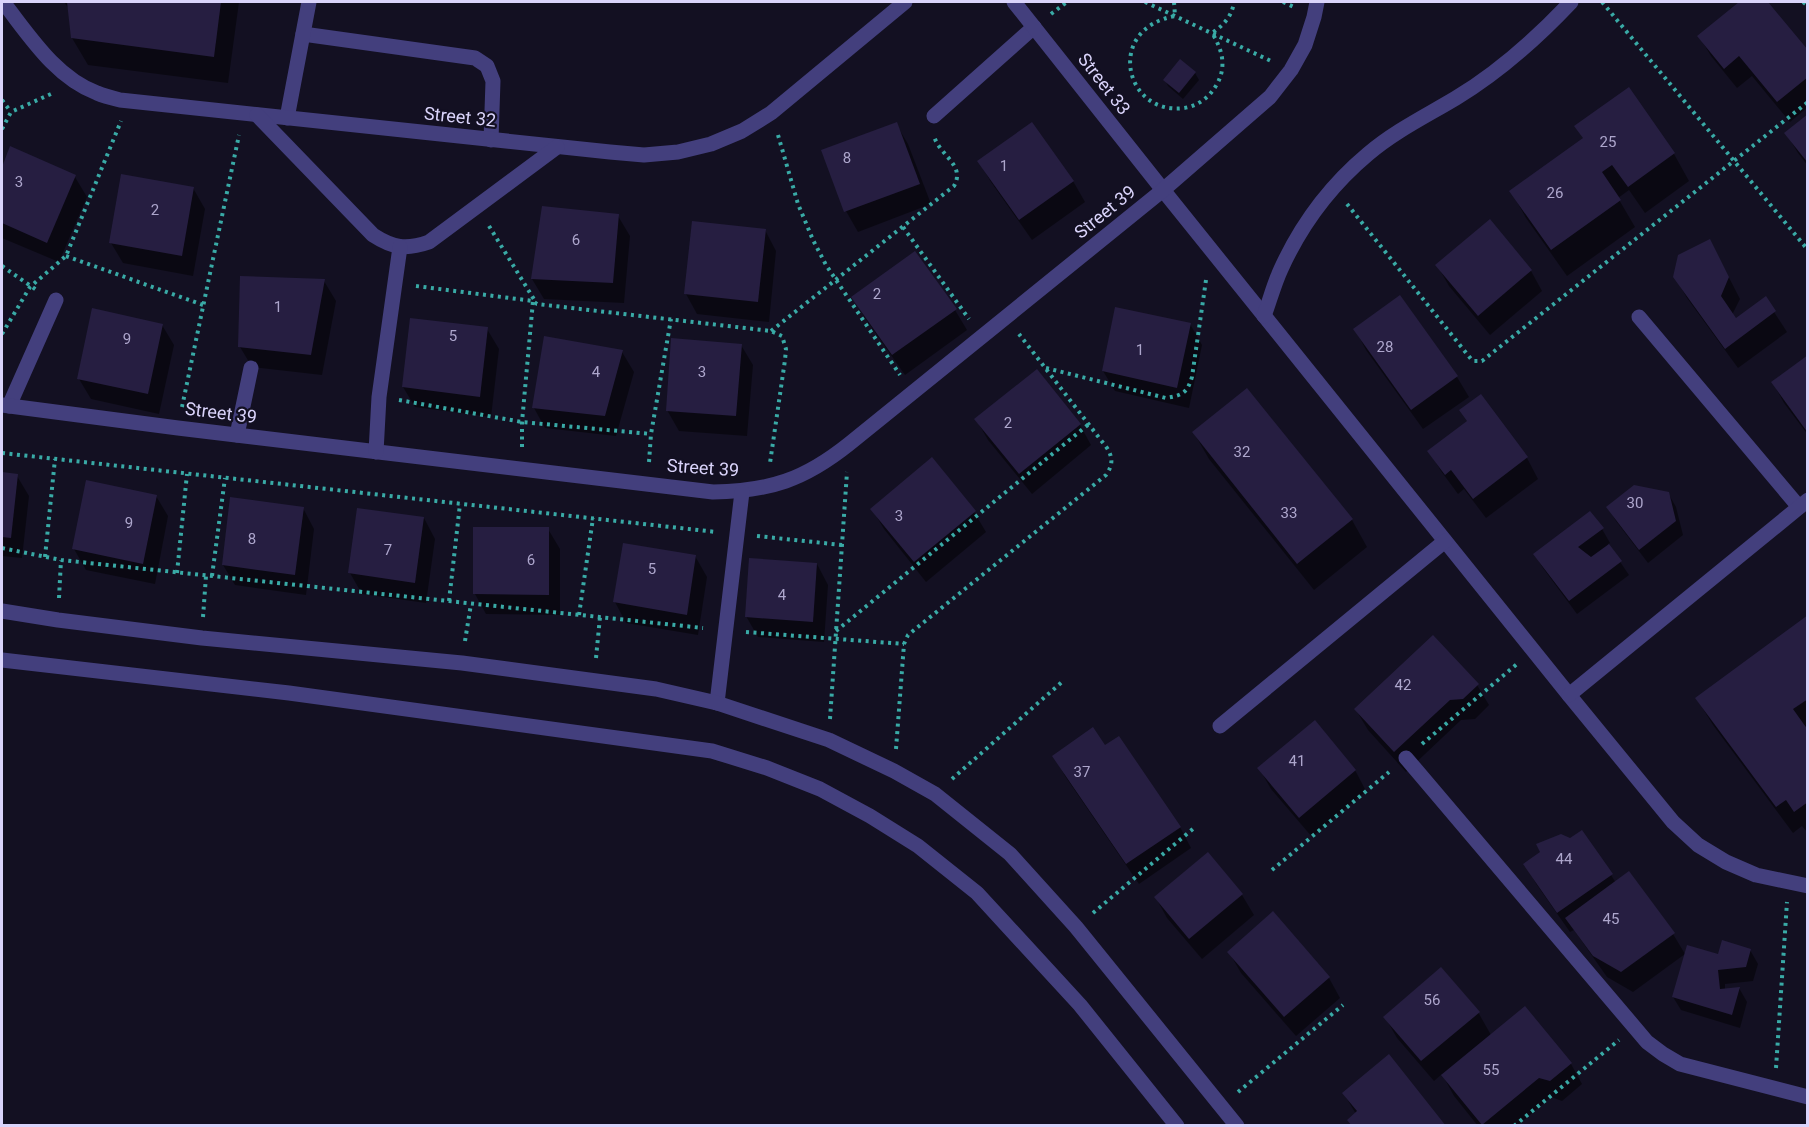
<svg xmlns="http://www.w3.org/2000/svg" width="1809" height="1127" viewBox="0 0 1809 1127" font-family="Roboto,sans-serif">
  <style>
    .shadow { fill: #0007 }
    .building { fill: #261e41 }
    .lines { fill: none; stroke-linecap: round; stroke-linejoin: round }
    .path { stroke: #39aaa6; stroke-width: 4; stroke-dasharray: 3 4.5; stroke-linecap: butt }
    .service { stroke: #433f7d; stroke-width: 15 }
    .minor { stroke: #433f7d; stroke-width: 15 }
    .tertiary { stroke: #433f7d; stroke-width: 15 }
    .labels { text-anchor: middle; stroke-width: 4.5; stroke-linejoin: round; paint-order: stroke }
    .number-label { font-size: 15px; fill: #ada6cc }
    .street-label { font-size: 18px; fill: #dad4fb; stroke: #131022 }
  </style>
  <rect width="100%" height="100%" fill="#131022"/>
  <g class="shadow">
    <path d="M 64,2 L 239,2 L 228,83 L 88,65 L 72,38 L 69,9 Z"/>
    <path d="M 1741,2 L 1766,2 L 1808,53 L 1808,107 L 1790,122 L 1752,76 L 1737,88 L 1711,56 L 1699,36 Z"/>
    <path d="M 1180,61 L 1195,73 L 1199,80 L 1183,99 L 1168,86 L 1165,80 Z"/>
    <path d="M 1628,89 L 1674,154 L 1689,181 L 1645,213 L 1629,190 L 1618,198 L 1635,227 L 1567,276 L 1526,218 L 1511,191 L 1584,139 Z"/>
    <path d="M 1808,116 L 1808,166 L 1798,153 L 1786,133 Z"/>
    <path d="M 896,124 L 908,144 L 931,204 L 858,232 L 846,211 Z"/>
    <path d="M 11,148 L 75,177 L 87,197 L 59,262 L 2,238 L 2,171 Z"/>
    <path d="M 979,162 L 1073,181 L 1085,202 L 1032,240 L 991,182 Z"/>
    <path d="M 193,188 L 205,209 L 193,276 L 123,263 L 111,243 Z"/>
    <path d="M 618,216 L 630,236 L 624,303 L 544,299 L 532,279 Z"/>
    <path d="M 765,230 L 776,251 L 769,322 L 697,314 L 686,294 Z"/>
    <path d="M 1721,262 L 1740,299 L 1732,315 L 1736,320 L 1765,298 L 1787,332 L 1738,368 L 1687,298 L 1675,277 Z"/>
    <path d="M 1437,265 L 1531,271 L 1542,291 L 1490,335 L 1449,286 Z"/>
    <path d="M 324,281 L 336,301 L 322,375 L 252,367 L 240,347 Z"/>
    <path d="M 853,298 L 955,310 L 967,330 L 905,375 L 865,318 Z"/>
    <path d="M 1190,324 L 1202,345 L 1189,408 L 1115,391 L 1103,371 Z"/>
    <path d="M 162,325 L 174,345 L 159,414 L 91,399 L 79,379 Z"/>
    <path d="M 487,329 L 499,349 L 491,417 L 415,407 L 403,387 Z"/>
    <path d="M 1355,329 L 1457,377 L 1469,397 L 1423,429 L 1366,350 Z"/>
    <path d="M 741,345 L 753,365 L 747,436 L 679,431 L 667,410 Z"/>
    <path d="M 622,352 L 634,372 L 616,436 L 545,428 L 534,408 Z"/>
    <path d="M 1808,357 L 1808,435 L 1784,403 L 1773,383 Z"/>
    <path d="M 1247,390 L 1352,520 L 1367,547 L 1314,590 L 1209,459 L 1194,433 Z"/>
    <path d="M 1480,396 L 1527,458 L 1538,479 L 1486,518 L 1464,489 L 1458,494 L 1441,471 L 1429,451 L 1468,422 Z"/>
    <path d="M 976,419 L 1080,425 L 1091,445 L 1032,494 L 988,440 Z"/>
    <path d="M 2,474 L 17,476 L 29,496 L 22,558 L 2,556 Z"/>
    <path d="M 1668,493 L 1676,507 L 1683,535 L 1648,563 L 1616,521 L 1608,508 Z"/>
    <path d="M 156,496 L 168,516 L 155,584 L 86,570 L 74,549 Z"/>
    <path d="M 303,508 L 314,529 L 306,595 L 235,585 L 223,565 Z"/>
    <path d="M 872,509 L 974,512 L 986,532 L 926,582 L 884,529 Z"/>
    <path d="M 424,518 L 435,539 L 426,603 L 362,594 L 350,573 Z"/>
    <path d="M 548,529 L 560,549 L 560,615 L 486,614 L 475,594 Z"/>
    <path d="M 1602,529 L 1610,543 L 1608,544 L 1629,575 L 1577,614 L 1543,568 L 1535,555 Z"/>
    <path d="M 695,556 L 707,577 L 698,635 L 626,623 L 615,602 Z"/>
    <path d="M 817,564 L 828,585 L 824,642 L 758,637 L 746,616 Z"/>
    <path d="M 1808,617 L 1808,833 L 1802,826 L 1793,833 L 1713,725 L 1697,699 Z"/>
    <path d="M 1477,685 L 1489,705 L 1475,719 L 1461,720 L 1406,772 L 1368,730 L 1356,710 Z"/>
    <path d="M 1105,747 L 1180,827 L 1191,848 L 1139,884 L 1065,776 L 1054,756 Z"/>
    <path d="M 1259,768 L 1355,770 L 1366,791 L 1312,837 L 1271,789 Z"/>
    <path d="M 1208,854 L 1242,895 L 1254,915 L 1202,959 L 1167,918 L 1156,898 Z"/>
    <path d="M 1525,864 L 1611,875 L 1616,883 L 1673,934 L 1685,954 L 1633,992 L 1607,977 L 1574,930 L 1570,932 L 1537,885 Z"/>
    <path d="M 1750,950 L 1758,964 L 1753,981 L 1725,984 L 1725,990 L 1739,988 L 1747,1002 L 1740,1028 L 1681,1010 L 1673,997 Z"/>
    <path d="M 1229,952 L 1329,978 L 1340,998 L 1296,1036 L 1241,973 Z"/>
    <path d="M 1478,1012 L 1491,1035 L 1571,1064 L 1582,1084 L 1562,1101 L 1551,1097 L 1517,1126 L 1478,1126 L 1454,1096 L 1442,1074 L 1434,1081 L 1397,1038 L 1385,1017 Z"/>
    <path d="M 1344,1094 L 1445,1126 L 1356,1114 Z"/>
  </g>
  <g class="building">
    <path d="M 67,2 L 221,2 L 214,57 L 71,38 Z"/>
    <path d="M 1739,2 L 1768,2 L 1808,50 L 1808,77 L 1777,102 L 1739,56 L 1724,69 L 1697,36 Z"/>
    <path d="M 1180,59 L 1196,72 L 1179,93 L 1163,80 Z"/>
    <path d="M 1629,87 L 1675,153 L 1628,187 L 1612,165 L 1602,172 L 1621,200 L 1551,250 L 1509,191 L 1583,138 L 1574,126 Z"/>
    <path d="M 1808,114 L 1808,163 L 1784,133 Z"/>
    <path d="M 897,122 L 920,184 L 844,212 L 821,150 Z"/>
    <path d="M 1032,122 L 1074,181 L 1019,220 L 977,161 Z"/>
    <path d="M 10,146 L 76,175 L 47,243 L 2,223 L 2,167 Z"/>
    <path d="M 121,174 L 194,187 L 182,256 L 109,243 Z"/>
    <path d="M 542,206 L 619,214 L 613,283 L 531,279 Z"/>
    <path d="M 1490,219 L 1532,270 L 1478,316 L 1435,265 Z"/>
    <path d="M 692,221 L 766,229 L 758,302 L 684,294 Z"/>
    <path d="M 1710,239 L 1729,277 L 1721,296 L 1736,318 L 1766,296 L 1776,311 L 1725,349 L 1673,277 L 1678,255 Z"/>
    <path d="M 915,251 L 957,309 L 892,355 L 851,297 Z"/>
    <path d="M 240,276 L 325,279 L 311,355 L 238,347 Z"/>
    <path d="M 1400,295 L 1458,376 L 1411,410 L 1353,329 Z"/>
    <path d="M 1115,307 L 1191,323 L 1177,388 L 1102,371 Z"/>
    <path d="M 92,308 L 163,324 L 148,394 L 77,379 Z"/>
    <path d="M 410,318 L 488,327 L 480,397 L 402,387 Z"/>
    <path d="M 544,336 L 623,350 L 605,416 L 532,408 Z"/>
    <path d="M 671,338 L 742,344 L 736,416 L 666,411 Z"/>
    <path d="M 1808,355 L 1808,433 L 1771,382 Z"/>
    <path d="M 1037,369 L 1081,424 L 1019,474 L 974,419 Z"/>
    <path d="M 1247,388 L 1353,519 L 1297,564 L 1192,432 Z"/>
    <path d="M 1481,394 L 1528,457 L 1473,499 L 1451,470 L 1445,475 L 1427,451 L 1467,421 L 1459,410 Z"/>
    <path d="M 932,457 L 976,511 L 914,562 L 870,509 Z"/>
    <path d="M 2,472 L 18,474 L 11,538 L 2,537 Z"/>
    <path d="M 86,480 L 157,495 L 143,564 L 72,549 Z"/>
    <path d="M 1634,485 L 1669,492 L 1676,521 L 1639,550 L 1606,507 Z"/>
    <path d="M 230,497 L 304,507 L 295,575 L 222,565 Z"/>
    <path d="M 357,508 L 424,517 L 415,583 L 348,573 Z"/>
    <path d="M 1590,511 L 1604,528 L 1578,547 L 1591,557 L 1609,544 L 1622,561 L 1569,601 L 1533,554 Z"/>
    <path d="M 473,527 L 549,527 L 549,595 L 473,594 Z"/>
    <path d="M 623,543 L 696,555 L 687,615 L 613,602 Z"/>
    <path d="M 749,558 L 817,563 L 813,622 L 745,617 Z"/>
    <path d="M 1808,615 L 1808,699 L 1793,709 L 1808,730 L 1808,802 L 1794,812 L 1786,800 L 1776,807 L 1695,698 Z"/>
    <path d="M 1433,635 L 1479,684 L 1463,699 L 1450,700 L 1394,752 L 1354,709 Z"/>
    <path d="M 1315,720 L 1356,770 L 1299,818 L 1257,768 Z"/>
    <path d="M 1093,727 L 1105,745 L 1119,736 L 1181,827 L 1126,864 L 1052,756 Z"/>
    <path d="M 1582,830 L 1613,874 L 1557,913 L 1523,864 L 1540,852 L 1536,844 L 1561,834 L 1570,838 Z"/>
    <path d="M 1208,852 L 1243,894 L 1189,939 L 1154,897 Z"/>
    <path d="M 1629,871 L 1675,933 L 1621,972 L 1593,956 L 1565,918 Z"/>
    <path d="M 1273,911 L 1330,977 L 1284,1017 L 1227,952 Z"/>
    <path d="M 1722,940 L 1751,949 L 1746,967 L 1718,970 L 1720,989 L 1740,987 L 1732,1015 L 1672,997 L 1687,945 L 1718,954 Z"/>
    <path d="M 1441,967 L 1480,1012 L 1421,1061 L 1383,1017 Z"/>
    <path d="M 1525,1006 L 1572,1063 L 1550,1081 L 1539,1078 L 1482,1125 L 1441,1075 Z"/>
    <path d="M 1389,1054 L 1446,1126 L 1352,1126 L 1347,1120 L 1357,1111 L 1342,1093 Z"/>
  </g>
  <g class="lines">
    <g class="path">
      <path d="M 1145,2 L 1271,61"/>
      <path d="M 1174,2 L 1175,16 C 1104,29 1125,116 1184,108 C 1198,106 1210,97 1217,84 C 1227,66 1222,49 1212,33 C 1224,25 1232,16 1234,2"/>
      <path d="M 1283,2 L 1296,8"/>
      <path d="M 1602,2 L 1808,250"/>
      <path d="M 1803,2 L 1808,6"/>
      <path d="M 1051,14 L 1067,2"/>
      <path d="M 2,100 L 11,112"/>
      <path d="M 2,129 L 11,112 L 53,93"/>
      <path d="M 778,135 L 798,204 L 813,240 L 826,265 L 900,375"/>
      <path d="M 1347,204 L 1471,359 L 1474,361 L 1482,361 L 1808,102"/>
      <path d="M 489,226 L 535,301"/>
      <path d="M 903,227 L 969,319"/>
      <path d="M 66,256 L 203,305"/>
      <path d="M 2,266 L 38,291"/>
      <path d="M 416,286 L 533,301 L 537,304 L 771,331 L 782,336 L 786,349 L 785,360 L 770,463"/>
      <path d="M 771,331 L 954,186 C 966,165 939,155 934,136"/>
      <path d="M 2,334 L 30,287 L 66,256 L 121,121"/>
      <path d="M 1046,368 L 1166,398 C 1183,395 1187,393 1192,377 L 1206,280"/>
      <path d="M 399,400 L 522,422 L 651,434"/>
      <path d="M 182,407 L 239,135"/>
      <path d="M 522,447 L 522,422 L 533,301"/>
      <path d="M 2,453 L 716,532"/>
      <path d="M 649,462 L 651,434 L 671,319"/>
      <path d="M 757,536 L 842,545"/>
      <path d="M 2,548 L 61,560 L 703,628"/>
      <path d="M 45,557 L 55,459"/>
      <path d="M 177,573 L 187,474"/>
      <path d="M 212,576 L 225,478"/>
      <path d="M 59,598 L 61,560"/>
      <path d="M 449,601 L 460,504"/>
      <path d="M 579,615 L 593,518"/>
      <path d="M 203,617 L 206,576"/>
      <path d="M 836,631 L 1089,424"/>
      <path d="M 746,632 L 904,644"/>
      <path d="M 465,641 L 471,604"/>
      <path d="M 596,658 L 600,617"/>
      <path d="M 830,719 L 847,472"/>
      <path d="M 1422,744 L 1517,664"/>
      <path d="M 896,749 L 904,644 L 908,635 L 1106,475 C 1113,465 1113,458 1107,448 L 1019,334"/>
      <path d="M 952,779 L 1063,681"/>
      <path d="M 1272,870 L 1389,772"/>
      <path d="M 1093,913 L 1194,828"/>
      <path d="M 1776,1068 L 1787,902"/>
      <path d="M 1238,1092 L 1343,1005"/>
      <path d="M 1514,1126 L 1619,1040"/>
    </g>
    <g class="service">
      <path d="M 303,34 L 475,58 L 487,66 L 493,81 L 491,140"/>
      <path d="M 934,116 L 1034,27"/>
      <path d="M 287,118 L 309,2"/>
      <path d="M 1639,317 L 1799,507"/>
      <path d="M 9,406 L 56,300"/>
      <path d="M 237,435 L 251,368"/>
    </g>
    <g class="minor">
      <path d="M 3,2 C 29,35 55,77 97,93 C 104,96 112,98 120,100 L 610,152 L 644,155 L 678,152 L 711,144 L 742,131 L 771,113 L 905,2"/>
      <path d="M 1014,2 L 1163,190 L 1569,695 L 1673,822 L 1698,845 L 1726,862 L 1756,875 L 1808,886"/>
      <path d="M 257,115 L 373,235 C 393,248 406,250 429,242 L 557,147"/>
      <path d="M 1264,316 C 1270,300 1274,284 1281,269 C 1301,225 1331,185 1368,154 C 1395,131 1426,116 1456,98 C 1499,72 1537,38 1571,2"/>
      <path d="M 2,405 L 178,428 L 713,492 C 770,491 804,480 849,444 L 1163,190 L 1270,97 L 1291,70 L 1305,45 L 1314,17 L 1317,2"/>
      <path d="M 376,452 L 379,397 L 400,247"/>
      <path d="M 1569,695 L 1808,500"/>
      <path d="M 717,703 L 742,492"/>
      <path d="M 1220,726 L 1445,541"/>
      <path d="M 1406,758 L 1647,1042 L 1663,1054 L 1680,1064 L 1808,1097"/>
    </g>
    <g class="tertiary">
      <path d="M 2,611 L 58,620 L 202,638 L 462,663 L 656,689 L 717,703 L 829,740 L 894,771 L 935,794 L 1010,854 L 1076,927 L 1237,1126"/>
      <path d="M 2,660 L 289,693 L 712,751 L 767,768 L 820,789 L 870,816 L 918,846 L 977,893 L 1080,1005 L 1177,1126"/>
    </g>
  </g>
  <g class="labels">
    <g class="number-label">
      <text x="1608" y="147">25</text>
      <text x="847" y="163">8</text>
      <text x="1004" y="171">1</text>
      <text x="19" y="187">3</text>
      <text x="1555" y="198">26</text>
      <text x="155" y="215">2</text>
      <text x="576" y="245">6</text>
      <text x="877" y="299">2</text>
      <text x="278" y="312">1</text>
      <text x="453" y="341">5</text>
      <text x="127" y="344">9</text>
      <text x="1385" y="352">28</text>
      <text x="1140" y="355">1</text>
      <text x="596" y="377">4</text>
      <text x="702" y="377">3</text>
      <text x="1008" y="428">2</text>
      <text x="1242" y="457">32</text>
      <text x="1635" y="508">30</text>
      <text x="1289" y="518">33</text>
      <text x="899" y="521">3</text>
      <text x="129" y="528">9</text>
      <text x="252" y="544">8</text>
      <text x="388" y="555">7</text>
      <text x="531" y="565">6</text>
      <text x="652" y="574">5</text>
      <text x="782" y="600">4</text>
      <text x="1403" y="690">42</text>
      <text x="1297" y="766">41</text>
      <text x="1082" y="777">37</text>
      <text x="1564" y="864">44</text>
      <text x="1611" y="924">45</text>
      <text x="1432" y="1005">56</text>
      <text x="1491" y="1075">55</text>
    </g>
    <g class="street-label">
      <text transform="translate(1104 84) rotate(52)" y="6">Street 33</text>
      <text transform="translate(460 117) rotate(6)" y="6">Street 32</text>
      <text transform="translate(1105 212) rotate(-39)" y="6">Street 39</text>
      <text transform="translate(221 413) rotate(7)" y="6">Street 39</text>
      <text transform="translate(703 468) rotate(4)" y="6">Street 39</text>
    </g>
  </g>
  <rect width="1809" height="1127" fill="none" stroke="#dad4fb" stroke-width="6"/>
</svg>
